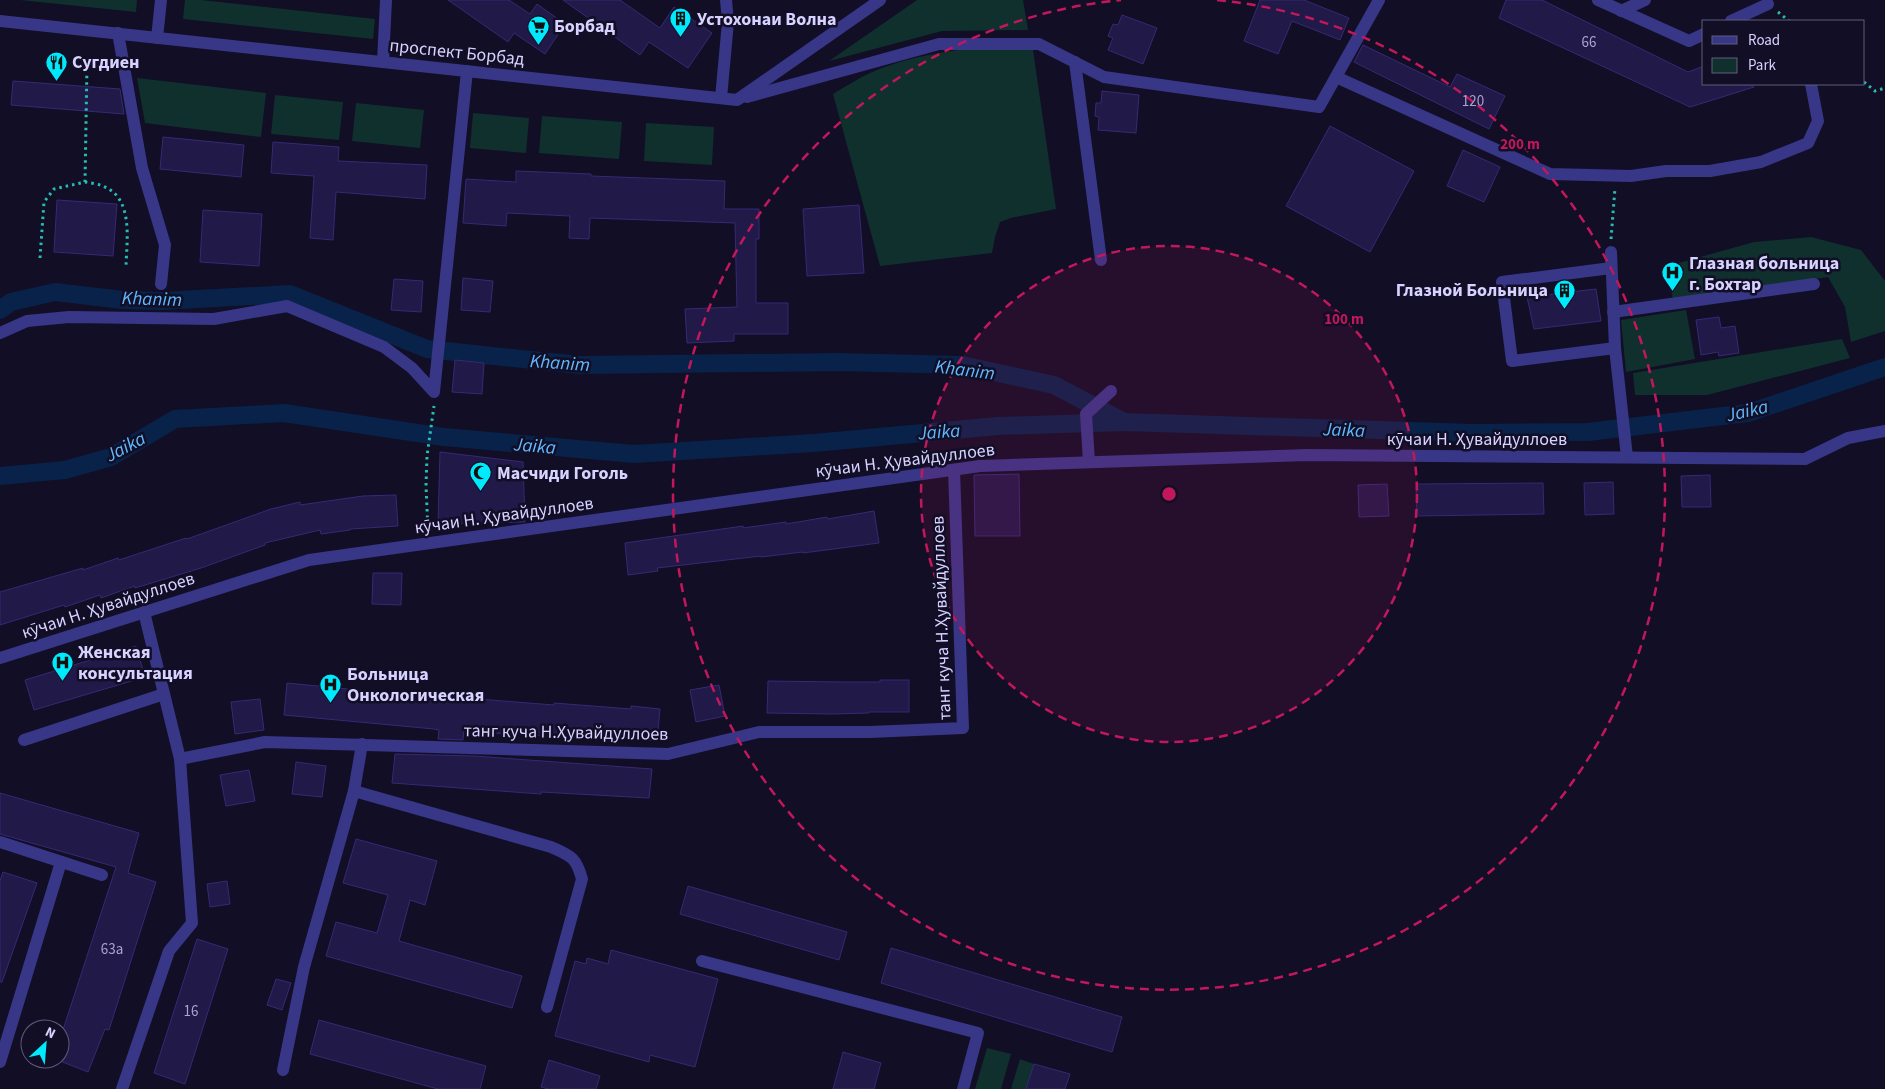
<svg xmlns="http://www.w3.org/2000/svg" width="1885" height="1089" viewBox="0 0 1885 1089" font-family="'Source Sans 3',sans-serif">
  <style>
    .green { fill: #10302e }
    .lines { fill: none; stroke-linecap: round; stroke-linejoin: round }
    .canal { stroke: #092249; stroke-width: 18 }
    .building { fill: #211948; stroke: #372975 }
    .path { stroke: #28bdb1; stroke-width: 3; stroke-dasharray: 2.5 4; stroke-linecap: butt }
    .minor { stroke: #373687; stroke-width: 12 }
    .ring { fill: none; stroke: #c2185b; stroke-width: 2.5; stroke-dasharray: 9 6 }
    .labels { text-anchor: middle; stroke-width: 5; stroke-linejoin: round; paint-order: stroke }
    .number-label { font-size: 15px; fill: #aaa4d1 }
    .poi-label { font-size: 18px; font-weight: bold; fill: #d7d2ff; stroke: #110e26; text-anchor: start }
    .street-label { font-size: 18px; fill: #d7d2ff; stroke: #110e26 }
    .water-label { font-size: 19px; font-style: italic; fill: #60b9ff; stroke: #110e26 }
    .centre { fill: #c2185b; stroke: #110e26; stroke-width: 2.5 }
    .ring-label { font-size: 15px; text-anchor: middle; font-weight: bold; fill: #c2185b; stroke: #110e26; stroke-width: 5; stroke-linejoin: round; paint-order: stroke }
  </style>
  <rect width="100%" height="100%" fill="#110e26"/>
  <g class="green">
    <path d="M 20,0 L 137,0 L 136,12 Z"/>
    <path d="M 185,0 L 201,0 L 375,19 L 373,39 L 183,19 Z"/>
    <path d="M 917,0 L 1023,0 L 1028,30 L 942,31 L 829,61 Z"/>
    <path d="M 967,49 L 1033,50 L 1056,209 L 1011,218 L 1000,222 L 995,237 L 992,253 L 880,266 L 833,94 C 845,87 857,79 870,73 C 901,59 934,53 967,49 Z"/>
    <path d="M 137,78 L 266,93 L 261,137 L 145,123 Z"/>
    <path d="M 275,95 L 343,102 L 339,140 L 271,134 Z"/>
    <path d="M 356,103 L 424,110 L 420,148 L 352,141 Z"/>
    <path d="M 473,113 L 529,118 L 526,153 L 470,148 Z"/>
    <path d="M 542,116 L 622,122 L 619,159 L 539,153 Z"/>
    <path d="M 646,123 L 714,127 L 712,165 L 644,161 Z"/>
    <path d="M 1811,237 L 1861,250 L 1885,281 L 1885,331 L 1851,342 L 1845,307 L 1828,277 L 1673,301 L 1668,266 L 1754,242 Z"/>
    <path d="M 1686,310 L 1695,359 L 1626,372 L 1621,320 Z"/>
    <path d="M 1842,339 L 1850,358 L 1707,395 L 1635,395 L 1633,373 Z"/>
    <path d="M 987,1048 L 1011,1054 L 1001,1089 L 975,1089 Z"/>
    <path d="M 1020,1059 L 1034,1064 L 1026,1089 L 1011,1089 Z"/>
  </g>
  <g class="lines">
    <g class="canal">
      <path d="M 0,310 L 11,302 L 55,292 L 123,300 L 162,301 L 290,294 L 427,349 L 580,365 L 838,362 L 962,365 L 1054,385 L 1124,422"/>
      <path d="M 0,476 L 65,470 L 111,457 L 175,419 L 284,413 L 444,437 L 634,454 L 814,443 L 998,426 L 1125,422 L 1473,433 L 1588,432 L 1748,413 L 1885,367"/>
    </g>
  </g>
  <g class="building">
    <path d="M 448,0 L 509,0 L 530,14 L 537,4 L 565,24 L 545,54 L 514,33 L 508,42 Z"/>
    <path d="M 563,0 L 620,0 L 660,28 L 674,7 L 712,33 L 688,68 L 649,42 L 640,55 Z"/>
    <path d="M 1260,0 L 1304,0 L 1349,18 L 1340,40 L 1292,21 L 1278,54 L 1244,41 Z"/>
    <path d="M 1506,0 L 1542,0 L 1688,72 L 1704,66 L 1704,84 L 1753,84 L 1754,87 L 1690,107 L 1499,18 Z"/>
    <path d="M 1122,15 L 1157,28 L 1143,64 L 1108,50 L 1113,38 L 1108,36 L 1113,24 L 1118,25 Z"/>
    <path d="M 1363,45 L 1450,87 L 1457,74 L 1505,96 L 1489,129 L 1354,62 Z"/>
    <path d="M 13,81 L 120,89 L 124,114 L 11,105 Z"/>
    <path d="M 1102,91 L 1139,95 L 1136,133 L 1098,130 L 1099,117 L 1095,116 L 1096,103 L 1101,103 Z"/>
    <path d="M 1330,126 L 1414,171 L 1370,252 L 1286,206 Z"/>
    <path d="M 163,137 L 244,145 L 241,177 L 160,169 Z"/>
    <path d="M 273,142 L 339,147 L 338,161 L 427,165 L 425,199 L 336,192 L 333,240 L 310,238 L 314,176 L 271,173 Z"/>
    <path d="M 1463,150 L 1500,167 L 1484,202 L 1447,186 Z"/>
    <path d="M 516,171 L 591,174 L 591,176 L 725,181 L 724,209 L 759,209 L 759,239 L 756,239 L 756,303 L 788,303 L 788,334 L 734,334 L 734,341 L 687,343 L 685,309 L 737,307 L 735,223 L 590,218 L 589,239 L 569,238 L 570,216 L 507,213 L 506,226 L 463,223 L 466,179 L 516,182 Z"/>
    <path d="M 57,200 L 117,204 L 113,256 L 54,252 Z"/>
    <path d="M 859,205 L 864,273 L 807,276 L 803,209 Z"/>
    <path d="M 203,210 L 262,214 L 259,266 L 200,262 Z"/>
    <path d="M 463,278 L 493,281 L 490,312 L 461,310 Z"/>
    <path d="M 394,279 L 423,281 L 421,312 L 391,310 Z"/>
    <path d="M 1596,289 L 1601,321 L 1534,329 L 1527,297 Z"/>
    <path d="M 1719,317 L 1721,328 L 1735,326 L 1739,353 L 1719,356 L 1718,352 L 1701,355 L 1696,320 Z"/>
    <path d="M 455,360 L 484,363 L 482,394 L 452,392 Z"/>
    <path d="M 440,452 L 523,462 L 525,522 L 438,524 Z"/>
    <path d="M 1019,474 L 1020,536 L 975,536 L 974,475 Z"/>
    <path d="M 1710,475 L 1711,507 L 1682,507 L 1681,476 Z"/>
    <path d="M 1613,482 L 1614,514 L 1585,515 L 1584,483 Z"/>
    <path d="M 1543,483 L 1544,514 L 1417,516 L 1416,484 Z"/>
    <path d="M 1387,484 L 1389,516 L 1359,517 L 1358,485 Z"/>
    <path d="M 396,495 L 398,526 L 350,529 L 350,530 L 321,534 L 320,530 L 265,543 L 265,545 L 201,568 L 135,588 L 135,586 L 101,598 L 100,595 L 65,607 L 64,605 L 0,625 L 0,592 L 83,568 L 83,570 L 118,558 L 119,560 L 186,538 L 187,539 L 271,509 L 300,502 L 300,505 L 363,496 Z"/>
    <path d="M 874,511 L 879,543 L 803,553 L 803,552 L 761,557 L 761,556 L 657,568 L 658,571 L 628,575 L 625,543 L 743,526 L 743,528 L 786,522 L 786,524 L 827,517 L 828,519 Z"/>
    <path d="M 373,573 L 402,573 L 401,605 L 372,604 Z"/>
    <path d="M 136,646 L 145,677 L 34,710 L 25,680 Z"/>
    <path d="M 880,680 L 909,680 L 909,712 L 869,712 L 869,713 L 832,714 L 767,713 L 768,681 L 840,682 L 880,682 Z"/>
    <path d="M 287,683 L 478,702 L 478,699 L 554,705 L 554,703 L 631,709 L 631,706 L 660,709 L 657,741 L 618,737 L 618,740 L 544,734 L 544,736 L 505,732 L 505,734 L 464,730 L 463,740 L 438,739 L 439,730 L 434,729 L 284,715 Z"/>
    <path d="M 719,685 L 725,716 L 696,722 L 690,690 Z"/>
    <path d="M 260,699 L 264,730 L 235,734 L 231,702 Z"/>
    <path d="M 395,754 L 474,756 L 652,769 L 649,798 L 541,792 L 541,794 L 392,783 Z"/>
    <path d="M 296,762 L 326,766 L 322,797 L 292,794 Z"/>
    <path d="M 249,770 L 255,801 L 226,806 L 220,775 Z"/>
    <path d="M 0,793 L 139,833 L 128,873 L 156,882 L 109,1030 L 105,1029 L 88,1072 L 60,1061 L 60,1039 L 116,867 L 0,834 Z"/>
    <path d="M 356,839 L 437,861 L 425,905 L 410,900 L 399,941 L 522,976 L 512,1008 L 326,956 L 336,922 L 377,933 L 388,895 L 343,883 Z"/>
    <path d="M 3,872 L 37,883 L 2,982 L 0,982 L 0,881 Z"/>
    <path d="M 227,881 L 230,904 L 210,907 L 207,884 Z"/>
    <path d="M 688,886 L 847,932 L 839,960 L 680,914 Z"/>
    <path d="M 197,939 L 228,949 L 185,1084 L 154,1073 Z"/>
    <path d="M 891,948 L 1122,1017 L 1112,1052 L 881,983 Z"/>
    <path d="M 611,950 L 718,979 L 695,1067 L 650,1055 L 649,1062 L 555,1036 L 575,961 L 586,964 L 587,958 L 608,964 Z"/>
    <path d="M 276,979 L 291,983 L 282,1010 L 267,1005 Z"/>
    <path d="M 319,1020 L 486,1066 L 480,1089 L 438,1089 L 310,1054 Z"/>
    <path d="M 843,1052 L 881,1063 L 874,1089 L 833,1089 Z"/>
    <path d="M 549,1060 L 600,1076 L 596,1089 L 548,1089 L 541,1087 Z"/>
    <path d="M 1034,1064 L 1070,1074 L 1065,1089 L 1026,1089 Z"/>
  </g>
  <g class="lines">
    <g class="path">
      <path d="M 1778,12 L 1789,21"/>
      <path d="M 1864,82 L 1875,91 L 1885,88"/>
      <path d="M 85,182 C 91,183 99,184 105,187 C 133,199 127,240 126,265"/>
      <path d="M 1611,239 L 1615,188"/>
      <path d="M 40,258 L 44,202 L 54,189 L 85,182 L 87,65"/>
      <path d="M 428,531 L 426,486 L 427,456 L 434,406"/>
    </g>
    <g class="minor">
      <path d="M 1598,0 L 1689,41 L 1704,34"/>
      <path d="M 1621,11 L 1645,0"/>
      <path d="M 0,21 L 737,100 L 880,0"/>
      <path d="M 1731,21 L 1768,4"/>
      <path d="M 118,33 L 142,168 L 165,245 L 161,284"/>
      <path d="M 157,38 L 161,0"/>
      <path d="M 383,62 L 386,0"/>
      <path d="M 1075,62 L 1101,260"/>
      <path d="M 1336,77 L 1550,174 L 1631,176 L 1666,171 L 1710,171 L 1761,162 L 1808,143 L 1818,121 L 1811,84"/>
      <path d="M 747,97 L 939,44 L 1039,44 L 1104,77 L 1319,107 L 1379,0"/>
      <path d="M 721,98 L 728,22 L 726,0"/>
      <path d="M 1611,252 L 1615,348 L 1627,457"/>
      <path d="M 1611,268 L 1502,282 L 1512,361 L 1615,348"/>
      <path d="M 1613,312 L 1814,284"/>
      <path d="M 0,333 L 27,321 L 69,317 L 214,319 L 287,306 L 384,347 L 412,368 L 434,392 L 467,71"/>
      <path d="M 1089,462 L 1086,414 L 1111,391"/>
      <path d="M 0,658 L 309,560 L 980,466 L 1307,455 L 1805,459 L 1848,438 L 1885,431"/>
      <path d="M 24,740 L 164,694"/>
      <path d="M 180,759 L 265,742 L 668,754 L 759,732 L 870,732 L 963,728 L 954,470"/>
      <path d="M 354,791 L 551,847 C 571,856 576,857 582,879 L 547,1007"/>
      <path d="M 0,842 L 102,875"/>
      <path d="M 702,961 L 978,1033 L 963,1089"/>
      <path d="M 0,1062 L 61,862"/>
      <path d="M 283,1070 L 304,967 L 354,791 L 362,744"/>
      <path d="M 122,1089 L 169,951 L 192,923 L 180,759 L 144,612"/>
    </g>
  </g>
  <circle cx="1169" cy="494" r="248" fill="#c2185b" fill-opacity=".12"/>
  <g class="ring">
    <circle cx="1169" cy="494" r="248"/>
    <path d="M1217 0A496 496 0 1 1 1121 0"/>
  </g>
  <defs>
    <symbol id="building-pin" viewBox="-11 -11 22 30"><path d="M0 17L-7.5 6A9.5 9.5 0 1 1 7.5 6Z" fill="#00eafd" stroke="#110e26"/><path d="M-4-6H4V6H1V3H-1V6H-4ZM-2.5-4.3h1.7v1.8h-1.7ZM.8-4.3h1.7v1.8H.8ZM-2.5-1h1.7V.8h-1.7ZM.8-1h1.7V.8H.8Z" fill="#111"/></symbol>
    <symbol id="supermarket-pin" viewBox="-11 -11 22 30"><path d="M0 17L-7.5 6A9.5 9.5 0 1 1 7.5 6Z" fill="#00eafd" stroke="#110e26"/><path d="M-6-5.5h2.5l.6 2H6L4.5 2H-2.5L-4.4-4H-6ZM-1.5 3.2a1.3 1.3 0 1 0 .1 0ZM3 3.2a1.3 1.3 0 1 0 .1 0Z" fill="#111"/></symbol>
    <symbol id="restaurant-pin" viewBox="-11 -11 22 30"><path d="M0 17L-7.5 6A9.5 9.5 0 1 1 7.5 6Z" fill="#00eafd" stroke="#110e26"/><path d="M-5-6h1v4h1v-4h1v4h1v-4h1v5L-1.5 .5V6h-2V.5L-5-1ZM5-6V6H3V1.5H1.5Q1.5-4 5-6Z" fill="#111"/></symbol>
    <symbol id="hospital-pin" viewBox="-11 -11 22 30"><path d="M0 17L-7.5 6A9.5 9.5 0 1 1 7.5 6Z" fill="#00eafd" stroke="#110e26"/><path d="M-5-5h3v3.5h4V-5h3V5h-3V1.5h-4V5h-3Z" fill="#111"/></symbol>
    <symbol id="mosque-pin" viewBox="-11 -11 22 30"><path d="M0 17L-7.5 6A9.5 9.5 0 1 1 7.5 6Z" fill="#00eafd" stroke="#110e26"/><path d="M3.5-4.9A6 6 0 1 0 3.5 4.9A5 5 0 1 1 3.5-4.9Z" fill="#111"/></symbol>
  </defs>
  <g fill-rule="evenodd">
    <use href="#building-pin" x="668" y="6" width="25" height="34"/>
    <use href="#supermarket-pin" x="526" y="14" width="25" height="34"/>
    <use href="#restaurant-pin" x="44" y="50" width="25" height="34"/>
    <use href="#hospital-pin" x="1660" y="260" width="25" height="34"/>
    <use href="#building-pin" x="1552" y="278" width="25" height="34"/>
    <use href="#mosque-pin" x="468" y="460" width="25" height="34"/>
    <use href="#hospital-pin" x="50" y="650" width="25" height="34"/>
    <use href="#hospital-pin" x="318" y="672" width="25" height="34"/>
  </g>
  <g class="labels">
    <g class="number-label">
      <text x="1589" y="47">66</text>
      <text x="1473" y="106">120</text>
      <text x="112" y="954">63а</text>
      <text x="191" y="1016">16</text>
    </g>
    <g class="poi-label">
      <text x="697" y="25">Устохонаи Волна</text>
      <text x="554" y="32">Борбад</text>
      <text x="72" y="68">Сугдиен</text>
      <text x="1689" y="269">Глазная больница<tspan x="1689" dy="21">г. Бохтар</tspan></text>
      <text x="1548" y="296" text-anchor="end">Глазной Больница</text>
      <text x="497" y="479">Масчиди Гоголь</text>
      <text x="78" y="658">Женская<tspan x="78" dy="21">консультация</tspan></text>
      <text x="347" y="680">Больница<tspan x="347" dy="21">Онкологическая</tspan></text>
    </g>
    <g class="street-label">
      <text transform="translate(457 52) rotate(6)" y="6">проспект Борбад</text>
      <text x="1477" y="445">кӯчаи Н. Ҳувайдуллоев</text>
      <text transform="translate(905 460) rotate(-7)" y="6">кӯчаи Н. Ҳувайдуллоев</text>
      <text transform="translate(504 515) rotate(-8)" y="6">кӯчаи Н. Ҳувайдуллоев</text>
      <text transform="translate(108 605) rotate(-18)" y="6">кӯчаи Н. Ҳувайдуллоев</text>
      <text transform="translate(941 618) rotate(-92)" y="6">танг куча Н.Ҳувайдуллоев</text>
      <text transform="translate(566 732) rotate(1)" y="6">танг куча Н.Ҳувайдуллоев</text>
    </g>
    <g class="water-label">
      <text transform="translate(152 298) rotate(2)" y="7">Khanim</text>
      <text transform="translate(560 362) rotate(4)" y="7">Khanim</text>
      <text transform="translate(965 369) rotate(7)" y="7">Khanim</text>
      <text transform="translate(1747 410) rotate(-13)" y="7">Jaika</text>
      <text transform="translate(1344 429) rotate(2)" y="7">Jaika</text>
      <text transform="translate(939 431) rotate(-4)" y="7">Jaika</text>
      <text transform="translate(535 445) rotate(5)" y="7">Jaika</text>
      <text transform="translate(125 446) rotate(-28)" y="7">Jaika</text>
    </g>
  </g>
  <circle cx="1169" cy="494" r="8" class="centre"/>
  <g class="ring-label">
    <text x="1520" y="149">200 m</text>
    <text x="1344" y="324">100 m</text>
  </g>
  <rect x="1702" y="20" width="162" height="65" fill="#110e26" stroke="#605c7d"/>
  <rect x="1712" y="36" width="25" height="8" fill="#373687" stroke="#605c7d"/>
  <text x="1748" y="45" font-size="15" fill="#d7d2ff">Road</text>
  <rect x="1712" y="58" width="25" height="15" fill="#10302e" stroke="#605c7d"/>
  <text x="1748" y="70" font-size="15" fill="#d7d2ff">Park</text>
  <g transform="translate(45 1044) rotate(26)"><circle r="24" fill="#110e26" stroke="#605c7d"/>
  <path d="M0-4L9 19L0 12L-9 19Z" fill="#00eafd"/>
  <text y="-8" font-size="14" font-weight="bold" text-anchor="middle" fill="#d7d2ff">N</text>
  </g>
</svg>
